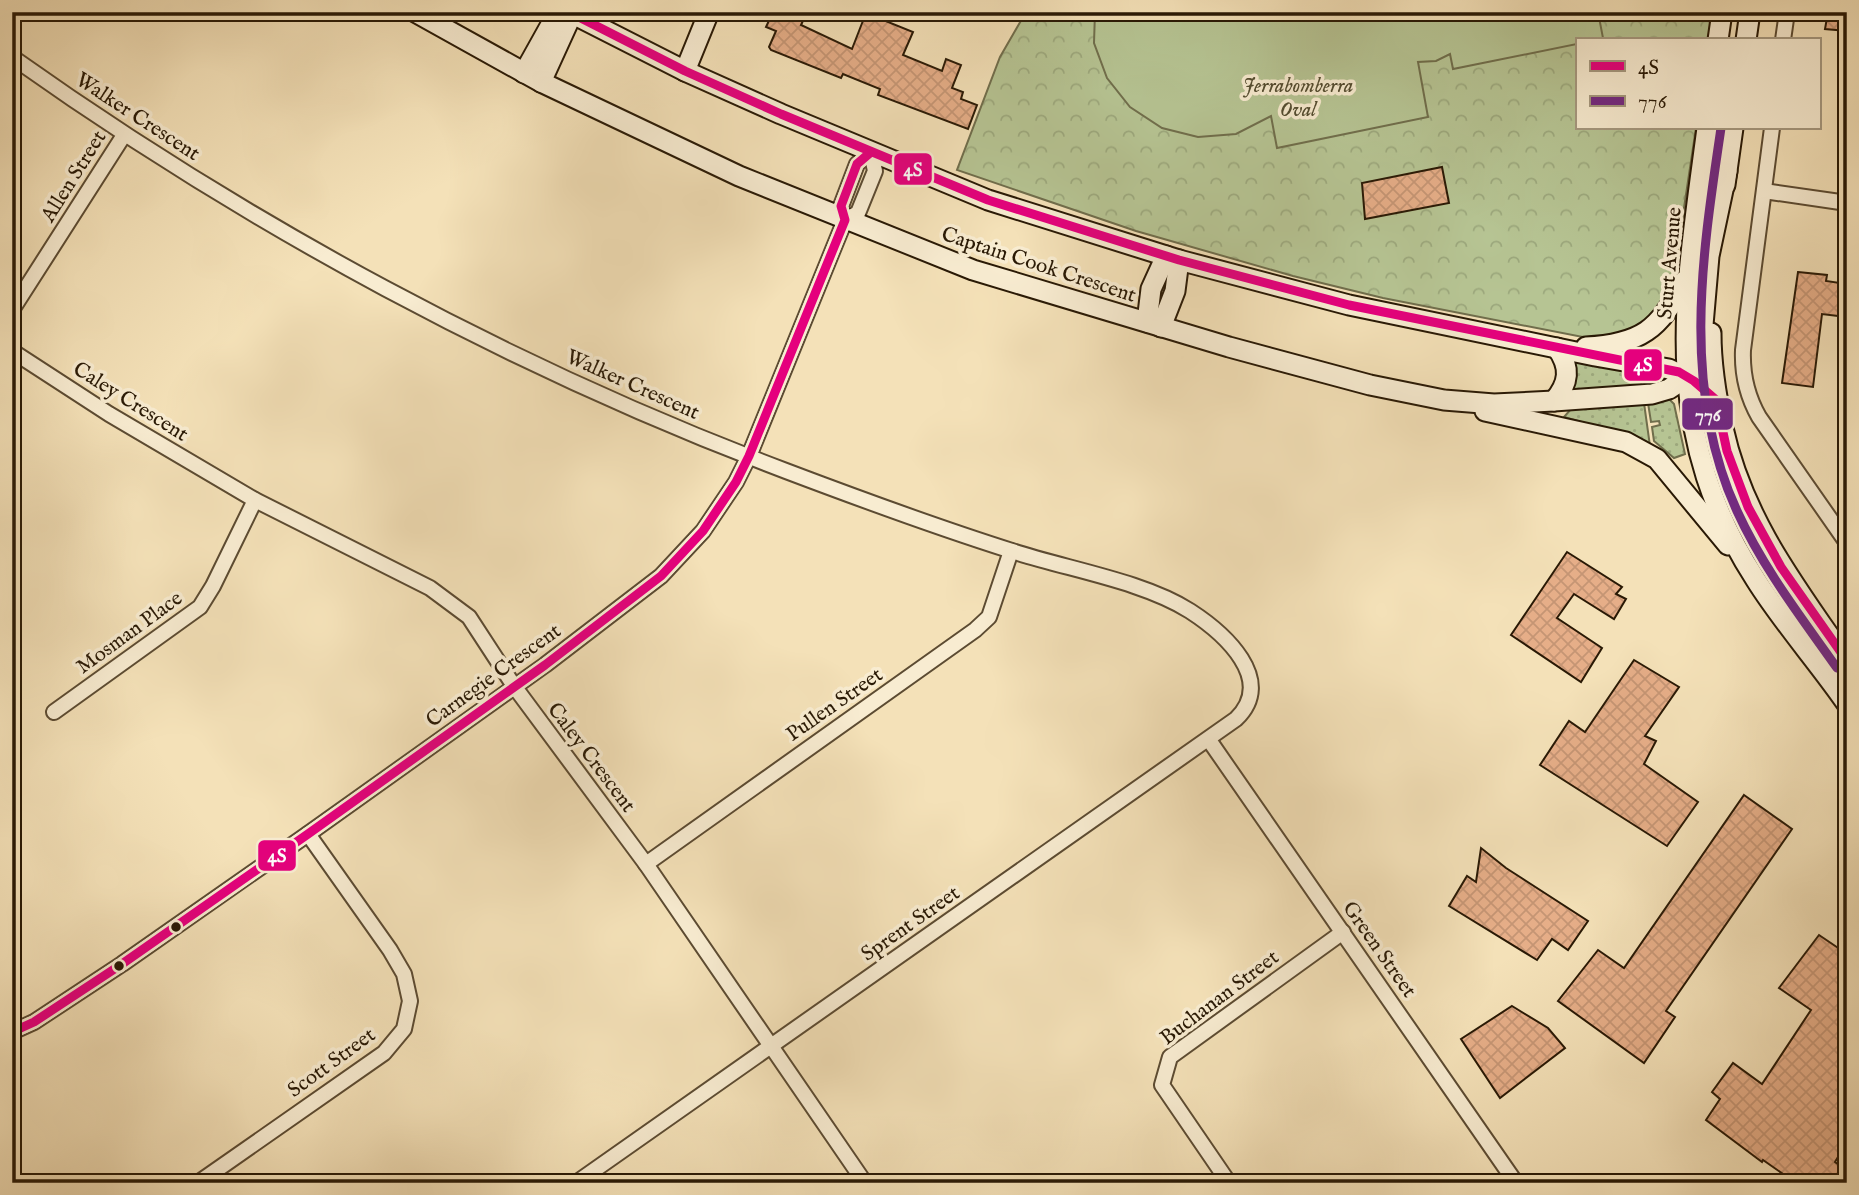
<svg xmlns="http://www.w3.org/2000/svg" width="1859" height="1195" viewBox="0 0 1859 1195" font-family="'IM FELL English',serif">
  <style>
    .grass { fill: url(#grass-dots); stroke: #706e4c; stroke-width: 2 }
    .forest { fill: url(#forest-crowns); stroke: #706e4c; stroke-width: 2 }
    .garden { fill: #b6c493; stroke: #706e4c; stroke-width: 2 }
    .building { fill: url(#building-cross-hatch); stroke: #291905; stroke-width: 2 }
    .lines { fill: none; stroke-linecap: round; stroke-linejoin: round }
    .street-casing { stroke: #5c4b32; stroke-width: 18 }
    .secondary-casing { stroke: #291905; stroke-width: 23 }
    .street { stroke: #f8ecd1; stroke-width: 14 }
    .secondary { stroke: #f8ecd1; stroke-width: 19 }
    .bus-1-casing { stroke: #f8ecd1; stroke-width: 14 }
    .bus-2-casing { stroke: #f8ecd1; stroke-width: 14 }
    .bus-1 { stroke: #e5007d; stroke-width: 9 }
    .bus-2 { stroke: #732a82; stroke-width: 9 }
    .bus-dot { fill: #291905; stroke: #f8ecd1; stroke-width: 2.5 }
    .labels { text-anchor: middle; stroke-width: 7; stroke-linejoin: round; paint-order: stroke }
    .park-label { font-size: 21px; font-style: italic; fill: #534c30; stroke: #f8ecd1 }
    .street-label { font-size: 21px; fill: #291905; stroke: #f8ecd1 }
    .line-badge { stroke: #f8ecd1; stroke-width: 2.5 }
    .badge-label { font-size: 19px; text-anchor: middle; font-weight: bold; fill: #fff }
  </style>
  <defs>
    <pattern id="grass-dots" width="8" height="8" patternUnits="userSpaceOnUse" patternTransform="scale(1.75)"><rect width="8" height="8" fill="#b6c493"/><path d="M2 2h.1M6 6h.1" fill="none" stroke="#9ca87d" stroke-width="1.8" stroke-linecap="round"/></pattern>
    <pattern id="forest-crowns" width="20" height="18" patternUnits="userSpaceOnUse" patternTransform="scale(1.75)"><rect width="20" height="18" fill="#b6c493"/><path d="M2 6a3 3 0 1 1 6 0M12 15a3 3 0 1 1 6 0" fill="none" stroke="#9ca87d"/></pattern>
    <pattern id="building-cross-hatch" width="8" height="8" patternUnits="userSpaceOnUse" patternTransform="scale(1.75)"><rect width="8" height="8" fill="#e6ae88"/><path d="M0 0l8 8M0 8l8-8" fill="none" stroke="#c59574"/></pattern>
  </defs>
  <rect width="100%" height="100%" fill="#f4e1b8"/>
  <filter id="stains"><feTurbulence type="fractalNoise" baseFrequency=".00286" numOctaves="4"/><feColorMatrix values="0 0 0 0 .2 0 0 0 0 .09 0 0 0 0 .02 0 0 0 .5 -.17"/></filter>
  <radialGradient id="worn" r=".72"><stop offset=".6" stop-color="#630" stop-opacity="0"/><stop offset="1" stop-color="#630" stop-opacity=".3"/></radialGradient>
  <g class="grass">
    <path d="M 1572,361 L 1642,370 L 1641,388 L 1571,392 Z"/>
    <path d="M 1669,399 L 1674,404 L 1685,454 L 1674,458 L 1654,441 L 1652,427 L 1660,425 L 1659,421 L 1651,422 L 1648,403 Z"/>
    <path d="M 1644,403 L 1650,446 L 1627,435 L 1564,417 L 1571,409 Z"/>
  </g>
  <path class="forest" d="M 1026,12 L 1712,12 L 1708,40 L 1577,40 L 1577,128 L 1696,128 L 1672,288 L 1641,329 L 1593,339 L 1383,298 L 1293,276 L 1136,231 L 957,170 L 1000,57 Z"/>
  <path class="garden" d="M 1095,12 L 1598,12 L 1603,38 L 1577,40 L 1577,44 L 1453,69 L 1450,54 L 1436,61 L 1418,62 L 1428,117 L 1277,148 L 1271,116 L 1236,134 L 1198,137 L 1162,128 L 1130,107 L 1107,78 L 1094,43 Z"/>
  <g class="building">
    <path d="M 773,12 L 807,12 L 801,25 L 852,49 L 866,13 L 913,32 L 903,55 L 942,71 L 946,59 L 961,65 L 952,88 L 963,92 L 961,99 L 977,105 L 968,129 L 878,95 L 880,89 L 843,74 L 841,78 L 771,50 L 769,47 L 776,31 L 766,27 Z"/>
    <path d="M 1828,12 L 1847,12 L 1847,31 L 1825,29 Z"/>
    <path d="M 1442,167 L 1449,203 L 1365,219 L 1362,183 Z"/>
    <path d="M 1798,272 L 1827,275 L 1826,281 L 1847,284 L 1847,317 L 1822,314 L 1813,387 L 1782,383 Z"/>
    <path d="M 1567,552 L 1622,587 L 1616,594 L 1626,599 L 1614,619 L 1574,594 L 1557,618 L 1602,648 L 1581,682 L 1511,635 Z"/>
    <path d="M 1634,660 L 1679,687 L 1645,736 L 1656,741 L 1644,764 L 1698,802 L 1667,846 L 1540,765 L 1569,721 L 1585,732 Z"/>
    <path d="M 1744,795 L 1792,829 L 1666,1011 L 1675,1017 L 1644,1063 L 1558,1001 L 1598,950 L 1624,968 Z"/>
    <path d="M 1481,848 L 1506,868 L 1588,921 L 1568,950 L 1552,939 L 1537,960 L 1449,906 L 1467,876 L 1476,882 Z"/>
    <path d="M 1819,935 L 1847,954 L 1847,1142 L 1835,1162 L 1847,1171 L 1847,1183 L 1796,1183 L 1763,1160 L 1762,1162 L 1706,1120 L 1720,1099 L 1712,1092 L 1733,1063 L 1762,1084 L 1811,1010 L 1779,988 Z"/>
    <path d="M 1512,1006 L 1548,1028 L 1565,1048 L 1500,1098 L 1461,1039 Z"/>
  </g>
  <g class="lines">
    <defs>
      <g id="street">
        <path d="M 1783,40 L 1787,12"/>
        <path d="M 12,57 C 250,226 513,368 786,471 C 860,499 936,527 1012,551 C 1066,569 1143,581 1190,611 C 1224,633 1277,680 1236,719 L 576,1183"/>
        <path d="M 1772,128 L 1743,350 C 1742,374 1747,396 1759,417 L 1847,543"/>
        <path d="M 1764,191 L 1847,203"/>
        <path d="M 845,220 L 858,213 L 875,171 L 871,152"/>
        <path d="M 12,310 L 124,135"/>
        <path d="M 12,351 L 109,414 L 255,500 L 430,588 L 469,617 L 514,686 L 646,864 L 865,1183"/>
        <path d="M 54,712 L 200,607 L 213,586 L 255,500"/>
        <path d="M 1209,740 L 1516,1183"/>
        <path d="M 646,864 L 975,630 L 989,617 L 1011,551"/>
        <path d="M 12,1032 L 34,1022 L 122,964 L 308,834 L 545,665 L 661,576 L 703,531 L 736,482 L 749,456 L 845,220 L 841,206 L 857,164 L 871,152"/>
        <path d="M 198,1183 L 384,1053 L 404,1029 L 410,1001 L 404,974 L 390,950 L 308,834"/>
        <path d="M 1229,1183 L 1162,1085 L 1170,1057 L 1343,932"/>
      </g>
      <g id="secondary">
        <path d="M 415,12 L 541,82 L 739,176 L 973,270 L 1229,347 L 1370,385 L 1444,400 L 1494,404 L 1554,401 L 1652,394 L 1669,389 L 1678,383 L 1686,376 L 1701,348 L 1709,256 L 1727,171"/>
        <path d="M 569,12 L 685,71 L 781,114 L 988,200 L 1179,260 L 1349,305 L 1595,356 L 1669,369 L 1694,381 L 1716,400"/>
        <path d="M 1718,40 L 1722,12"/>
        <path d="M 1746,40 L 1750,12"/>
        <path d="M 685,71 L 709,12"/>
        <path d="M 524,73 L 558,12"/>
        <path d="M 541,82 L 572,14"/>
        <path d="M 1707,128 C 1685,295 1658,429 1756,580 C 1783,623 1818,662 1847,704"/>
        <path d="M 1725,185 L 1733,128"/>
        <path d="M 1147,322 L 1151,289 L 1166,256"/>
        <path d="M 1161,327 L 1175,291 L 1179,260"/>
        <path d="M 1711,333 C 1711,366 1716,396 1723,428 C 1743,519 1795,586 1847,661"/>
        <path d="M 1586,347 C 1640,344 1660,330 1684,281"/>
        <path d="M 1554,401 C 1569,383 1571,368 1557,348"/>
        <path d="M 1485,411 L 1626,442 L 1657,459 L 1728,545"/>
      </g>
    </defs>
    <use href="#street" class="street-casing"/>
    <use href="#secondary" class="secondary-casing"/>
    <use href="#street" class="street"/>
    <use href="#secondary" class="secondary"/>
    <defs>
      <g id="bus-1">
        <path d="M 569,12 L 685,71 L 781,114 L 988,200 L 1179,260 L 1349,305 L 1679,372 L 1694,381 L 1716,400 L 1727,451 L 1748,507 L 1781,567 L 1847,661"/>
        <path d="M 12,1032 L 34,1022 L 122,964 L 308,834 L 545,665 L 661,576 L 703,531 L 736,482 L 749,456 L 845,220 L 841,206 L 857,164 L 871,152"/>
      </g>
      <path id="bus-2" d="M 1721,128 C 1702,256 1681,389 1737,511 C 1763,568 1801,617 1837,668"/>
    </defs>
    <use href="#bus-1" class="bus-1-casing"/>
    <use href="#bus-2" class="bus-2-casing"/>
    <use href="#bus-1" class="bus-1"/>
    <use href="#bus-2" class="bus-2"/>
  </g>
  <g class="bus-dot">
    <circle cx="176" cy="927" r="6"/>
    <circle cx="119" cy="966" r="6"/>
  </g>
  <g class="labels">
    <g class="park-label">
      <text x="1298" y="92">Jerrabomberra<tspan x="1298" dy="24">Oval</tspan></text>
    </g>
    <g class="street-label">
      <text transform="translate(138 116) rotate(33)" y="7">Walker Crescent</text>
      <text transform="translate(73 176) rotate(-58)" y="7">Allen Street</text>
      <text transform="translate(1669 263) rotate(-85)" y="7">Sturt Avenue</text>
      <text transform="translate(1039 264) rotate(18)" y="7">Captain Cook Crescent</text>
      <text transform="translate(633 384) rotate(24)" y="7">Walker Crescent</text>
      <text transform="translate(131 401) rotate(32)" y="7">Caley Crescent</text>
      <text transform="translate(129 632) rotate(-36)" y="7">Mosman Place</text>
      <text transform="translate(493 675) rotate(-36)" y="7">Carnegie Crescent</text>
      <text transform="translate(834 704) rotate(-35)" y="7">Pullen Street</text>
      <text transform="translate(592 757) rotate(53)" y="7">Caley Crescent</text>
      <text transform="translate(910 923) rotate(-35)" y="7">Sprent Street</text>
      <text transform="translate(1380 949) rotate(55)" y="7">Green Street</text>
      <text transform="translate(1219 997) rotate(-37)" y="7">Buchanan Street</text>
      <text transform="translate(331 1062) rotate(-36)" y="7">Scott Street</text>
    </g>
  </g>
  <g class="line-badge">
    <rect x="893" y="152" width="40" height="34" rx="7" fill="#e5007d"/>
    <rect x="1623" y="348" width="40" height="34" rx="7" fill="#e5007d"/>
    <rect x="1681" y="397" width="53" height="34" rx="7" fill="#732a82"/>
    <rect x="257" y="839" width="40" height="33" rx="7" fill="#e5007d"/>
  </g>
  <g class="badge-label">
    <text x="913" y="176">4S</text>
    <text x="1643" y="371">4S</text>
    <text x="1708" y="421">776</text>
    <text x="277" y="862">4S</text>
  </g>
  <rect width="1859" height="1195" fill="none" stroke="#f4e1b8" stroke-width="42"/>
  <rect x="14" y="14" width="1831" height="1167" fill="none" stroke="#291905" stroke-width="3.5"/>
  <rect x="21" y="21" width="1817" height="1153" fill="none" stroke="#291905" stroke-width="2"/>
  <rect x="1576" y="38" width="245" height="91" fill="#f8ecd1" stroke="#a5987f" stroke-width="2"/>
  <rect x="1590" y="61" width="35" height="10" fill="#e5007d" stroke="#a5987f" stroke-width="2"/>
  <text x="1638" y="74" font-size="21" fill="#291905">4S</text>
  <rect x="1590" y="96" width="35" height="10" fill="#732a82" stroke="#a5987f" stroke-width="2"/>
  <text x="1638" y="108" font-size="21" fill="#291905">776</text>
  <rect width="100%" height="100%" filter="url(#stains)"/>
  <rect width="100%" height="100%" fill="url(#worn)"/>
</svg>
